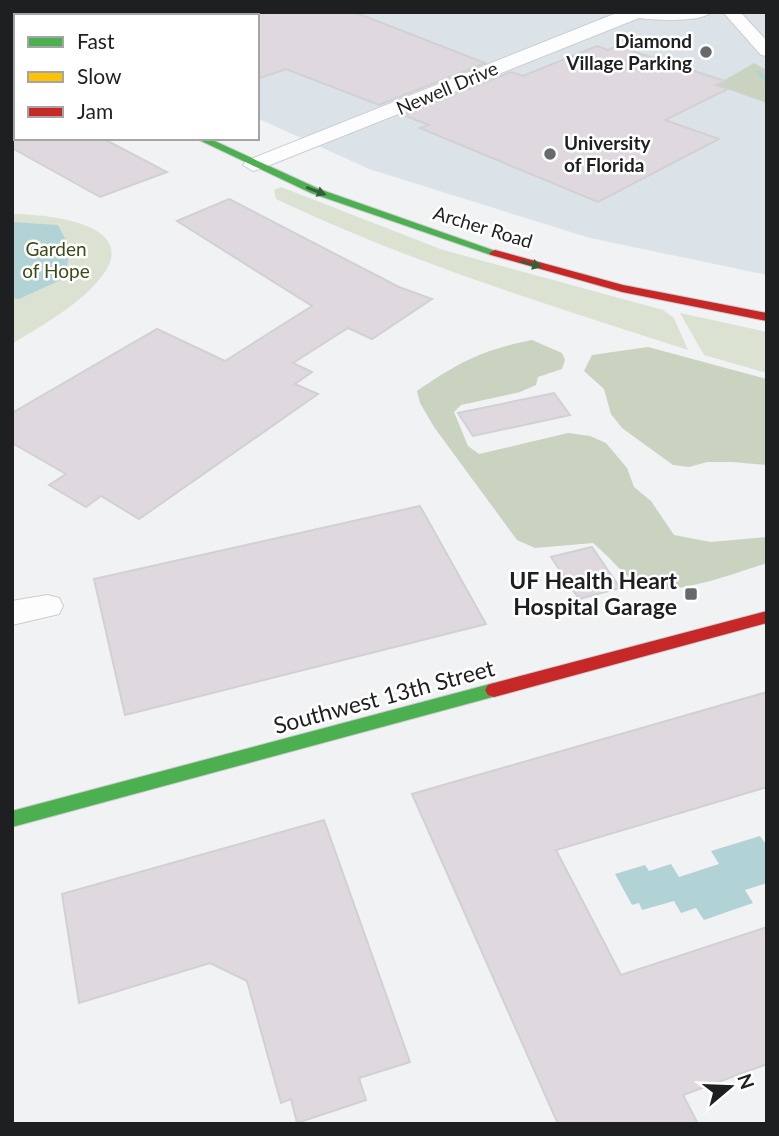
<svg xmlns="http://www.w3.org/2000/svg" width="779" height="1136" viewBox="0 0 779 1136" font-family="Lato,sans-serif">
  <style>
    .built { fill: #dce3e8 }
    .green { fill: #dbe2d2 }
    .forest { fill: #cad2c0 }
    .water { fill: #b2d3d5 }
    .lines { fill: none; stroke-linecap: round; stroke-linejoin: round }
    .stream { fill: #b2d3d5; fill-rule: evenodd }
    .building { fill: #dfd9df; stroke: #d1d1d3; stroke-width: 2 }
    .street-casing { stroke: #cccdcf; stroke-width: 2 }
    .fast-casing { stroke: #cccdcf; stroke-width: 2 }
    .slow-casing { stroke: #cccdcf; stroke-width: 2 }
    .jam-casing { stroke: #cccdcf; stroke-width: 2 }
    .street { fill: #fdfdfd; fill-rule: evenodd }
    .fast { fill: #4caf50; fill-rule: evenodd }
    .slow { fill: #ffc107; fill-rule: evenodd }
    .jam { fill: #c62828; fill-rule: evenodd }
    .oneway { fill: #336036 }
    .poi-dot { fill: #68696b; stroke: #fff; stroke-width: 2.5 }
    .labels { text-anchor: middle; stroke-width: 5; stroke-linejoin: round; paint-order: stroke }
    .far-poi-label { font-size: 19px; font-weight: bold; fill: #1e1f21; stroke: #fff; text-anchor: end }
    .far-street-label { font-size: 19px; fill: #1e1f21; stroke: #fff }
    .far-park-label { font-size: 19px; fill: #3b4b16; stroke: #fff }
    .poi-label { font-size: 23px; font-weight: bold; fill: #1e1f21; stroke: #fff; text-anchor: end }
    .street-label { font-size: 23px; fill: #1e1f21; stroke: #fff }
  </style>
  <rect width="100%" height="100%" fill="#f0f2f4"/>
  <path class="built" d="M 36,12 L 767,12 L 767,275 L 590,238 L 369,169 L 257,118 L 257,16 L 43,16 Z"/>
  <g class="green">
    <path d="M 281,187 L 443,250 L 663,310 L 674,318 L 688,350 C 549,305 408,262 276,199 L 274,190 Z"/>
    <path d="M 12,214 C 42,214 143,222 102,276 C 80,305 42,325 12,344 Z"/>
    <path d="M 680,313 L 767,332 L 767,373 L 704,355 Z"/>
  </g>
  <g class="forest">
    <path d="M 754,63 L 767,70 L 767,103 L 716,85 Z"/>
    <path d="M 532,340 L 562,353 L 565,360 L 562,369 L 538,377 L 536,385 L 520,392 L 461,405 L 454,412 L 468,446 L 479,454 L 568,433 L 590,436 L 606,443 L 627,468 L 634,487 L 651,501 L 674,535 L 711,542 L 767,537 L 767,563 C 741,571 664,600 641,586 C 623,575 610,557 593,543 L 535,548 L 517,540 L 434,427 L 420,403 L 417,391 C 459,362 482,350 532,340 Z"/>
    <path d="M 648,347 L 767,379 L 767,465 L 732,462 L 707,462 L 689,467 L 673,465 L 622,428 L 611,414 L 604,389 L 584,371 L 592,355 Z"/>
  </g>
  <g class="water">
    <path d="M 12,222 L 58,225 L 70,248 L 65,278 L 19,299 L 12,298 Z"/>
    <path d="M 760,836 L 767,846 L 767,883 L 745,890 L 753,903 L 704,920 L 696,908 L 681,913 L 674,901 L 642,910 L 639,903 L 632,905 L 615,874 L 645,865 L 649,871 L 671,864 L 679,877 L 719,864 L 711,851 Z"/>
  </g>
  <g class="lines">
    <path class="stream" d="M 756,71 L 760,71 L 767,78 L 767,84 L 756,73 Z"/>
  </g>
  <g class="building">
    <path d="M 257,12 L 354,12 L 485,63 L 379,105 L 286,69 L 257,79 Z"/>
    <path d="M 597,46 L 608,50 L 617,46 L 725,81 L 716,85 L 728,89 L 665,120 L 719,139 L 598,202 L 420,128 L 429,125 L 403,115 L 511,72 L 523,76 Z"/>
    <path d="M 12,138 L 102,138 L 167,172 L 100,197 L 12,148 Z"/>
    <path d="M 229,199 L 399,287 L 432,299 L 372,339 L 348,328 L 293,363 L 312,372 L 295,384 L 318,394 L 139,519 L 101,496 L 86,507 L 49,485 L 66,474 L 12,443 L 12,413 L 157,329 L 225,361 L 312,306 L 177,221 Z"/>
    <path d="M 554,393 L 570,415 L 473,436 L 458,413 Z"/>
    <path d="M 420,506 L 486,624 L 125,715 L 94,579 Z"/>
    <path d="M 592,547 L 620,588 L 579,599 L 551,557 Z"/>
    <path d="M 767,692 L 767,787 L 556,850 L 621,975 L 767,927 L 767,1064 L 683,1095 L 698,1124 L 558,1124 L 412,794 Z"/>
    <path d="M 324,820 L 410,1062 L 359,1078 L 366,1100 L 297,1123 L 291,1099 L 281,1103 L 247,981 L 210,963 L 79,1003 L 62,894 Z"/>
  </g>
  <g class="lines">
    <defs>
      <g id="street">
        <path d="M 619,12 L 712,12 C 699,23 656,20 639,18 L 260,169 L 253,171 L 243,165 L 246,161 Z"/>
        <path d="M 723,12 L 740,12 L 767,41 L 767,56 L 761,55 Z"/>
        <path d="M 47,595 L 59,598 L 63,606 L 59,614 L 12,625 L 12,601 Z"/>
      </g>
      <g id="fast">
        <path d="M 195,138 L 208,138 L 319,189 L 501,253 L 491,255 L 311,193 Z"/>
        <path d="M 494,683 L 500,685 L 503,690 L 500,695 L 12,827 L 12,811 Z"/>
      </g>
      <g id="slow">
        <path d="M 12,32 L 16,33 L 16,37 L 12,36 Z"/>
        <rect x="12" y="39" width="4" height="5"/>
      </g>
      <g id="jam">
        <path d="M 495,250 L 623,285 L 767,313 L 767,321 L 622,292 L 491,255 L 489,253 Z"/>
        <path d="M 767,611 L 767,623 L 494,697 L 488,695 L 485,690 L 488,685 L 494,683 Z"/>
      </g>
    </defs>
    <use href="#street" class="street-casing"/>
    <use href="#fast" class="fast-casing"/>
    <use href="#slow" class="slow-casing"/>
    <use href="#jam" class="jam-casing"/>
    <use href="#street" class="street"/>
    <use href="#fast" class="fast"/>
    <use href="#slow" class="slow"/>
    <use href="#jam" class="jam"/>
  </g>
  <defs><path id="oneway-solid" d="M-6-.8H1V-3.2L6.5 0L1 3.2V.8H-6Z" transform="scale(1.75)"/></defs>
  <g class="oneway">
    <use href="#oneway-solid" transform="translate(316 191) rotate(21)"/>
    <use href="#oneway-solid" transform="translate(531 264) rotate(16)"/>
  </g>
  <g class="poi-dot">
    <circle cx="706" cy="52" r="7"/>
    <circle cx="550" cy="154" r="7"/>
    <rect x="684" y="587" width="14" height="14" rx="3.5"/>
  </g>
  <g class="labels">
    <g class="far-poi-label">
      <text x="692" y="48">Diamond<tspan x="692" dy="22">Village Parking</tspan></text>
      <text x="564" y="150" text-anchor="start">University<tspan x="564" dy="22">of Florida</tspan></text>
    </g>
    <g class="far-street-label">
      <text transform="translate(447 88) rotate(-23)" y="7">Newell Drive</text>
      <text transform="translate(483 227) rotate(17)" y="7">Archer Road</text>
    </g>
    <g class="far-park-label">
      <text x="56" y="256">Garden<tspan x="56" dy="22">of Hope</tspan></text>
    </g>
    <g class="poi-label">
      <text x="677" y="589">UF Health Heart<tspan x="677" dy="26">Hospital Garage</tspan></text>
    </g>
    <g class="street-label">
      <text transform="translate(384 697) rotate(-15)" y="8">Southwest 13th Street</text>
    </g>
  </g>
  <rect width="779" height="1136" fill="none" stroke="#1e1f21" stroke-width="28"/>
  <rect x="14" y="14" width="245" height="126" fill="#ffffff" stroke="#a5a5a6" stroke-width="2"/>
  <rect x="28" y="37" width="35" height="10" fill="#4caf50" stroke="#a5a5a6" stroke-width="2"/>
  <text x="77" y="49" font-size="21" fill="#1e1f21">Fast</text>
  <rect x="28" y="72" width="35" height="10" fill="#ffc107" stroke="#a5a5a6" stroke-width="2"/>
  <text x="77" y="84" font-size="21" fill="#1e1f21">Slow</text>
  <rect x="28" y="107" width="35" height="10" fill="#c62828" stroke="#a5a5a6" stroke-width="2"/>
  <text x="77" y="119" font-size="21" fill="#1e1f21">Jam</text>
  <g transform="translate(730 1087) rotate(71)" stroke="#ffffff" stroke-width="5" paint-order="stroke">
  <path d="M0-5L12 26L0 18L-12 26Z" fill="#1e1f21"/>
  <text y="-10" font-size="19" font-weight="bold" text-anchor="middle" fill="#1e1f21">N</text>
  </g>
</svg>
